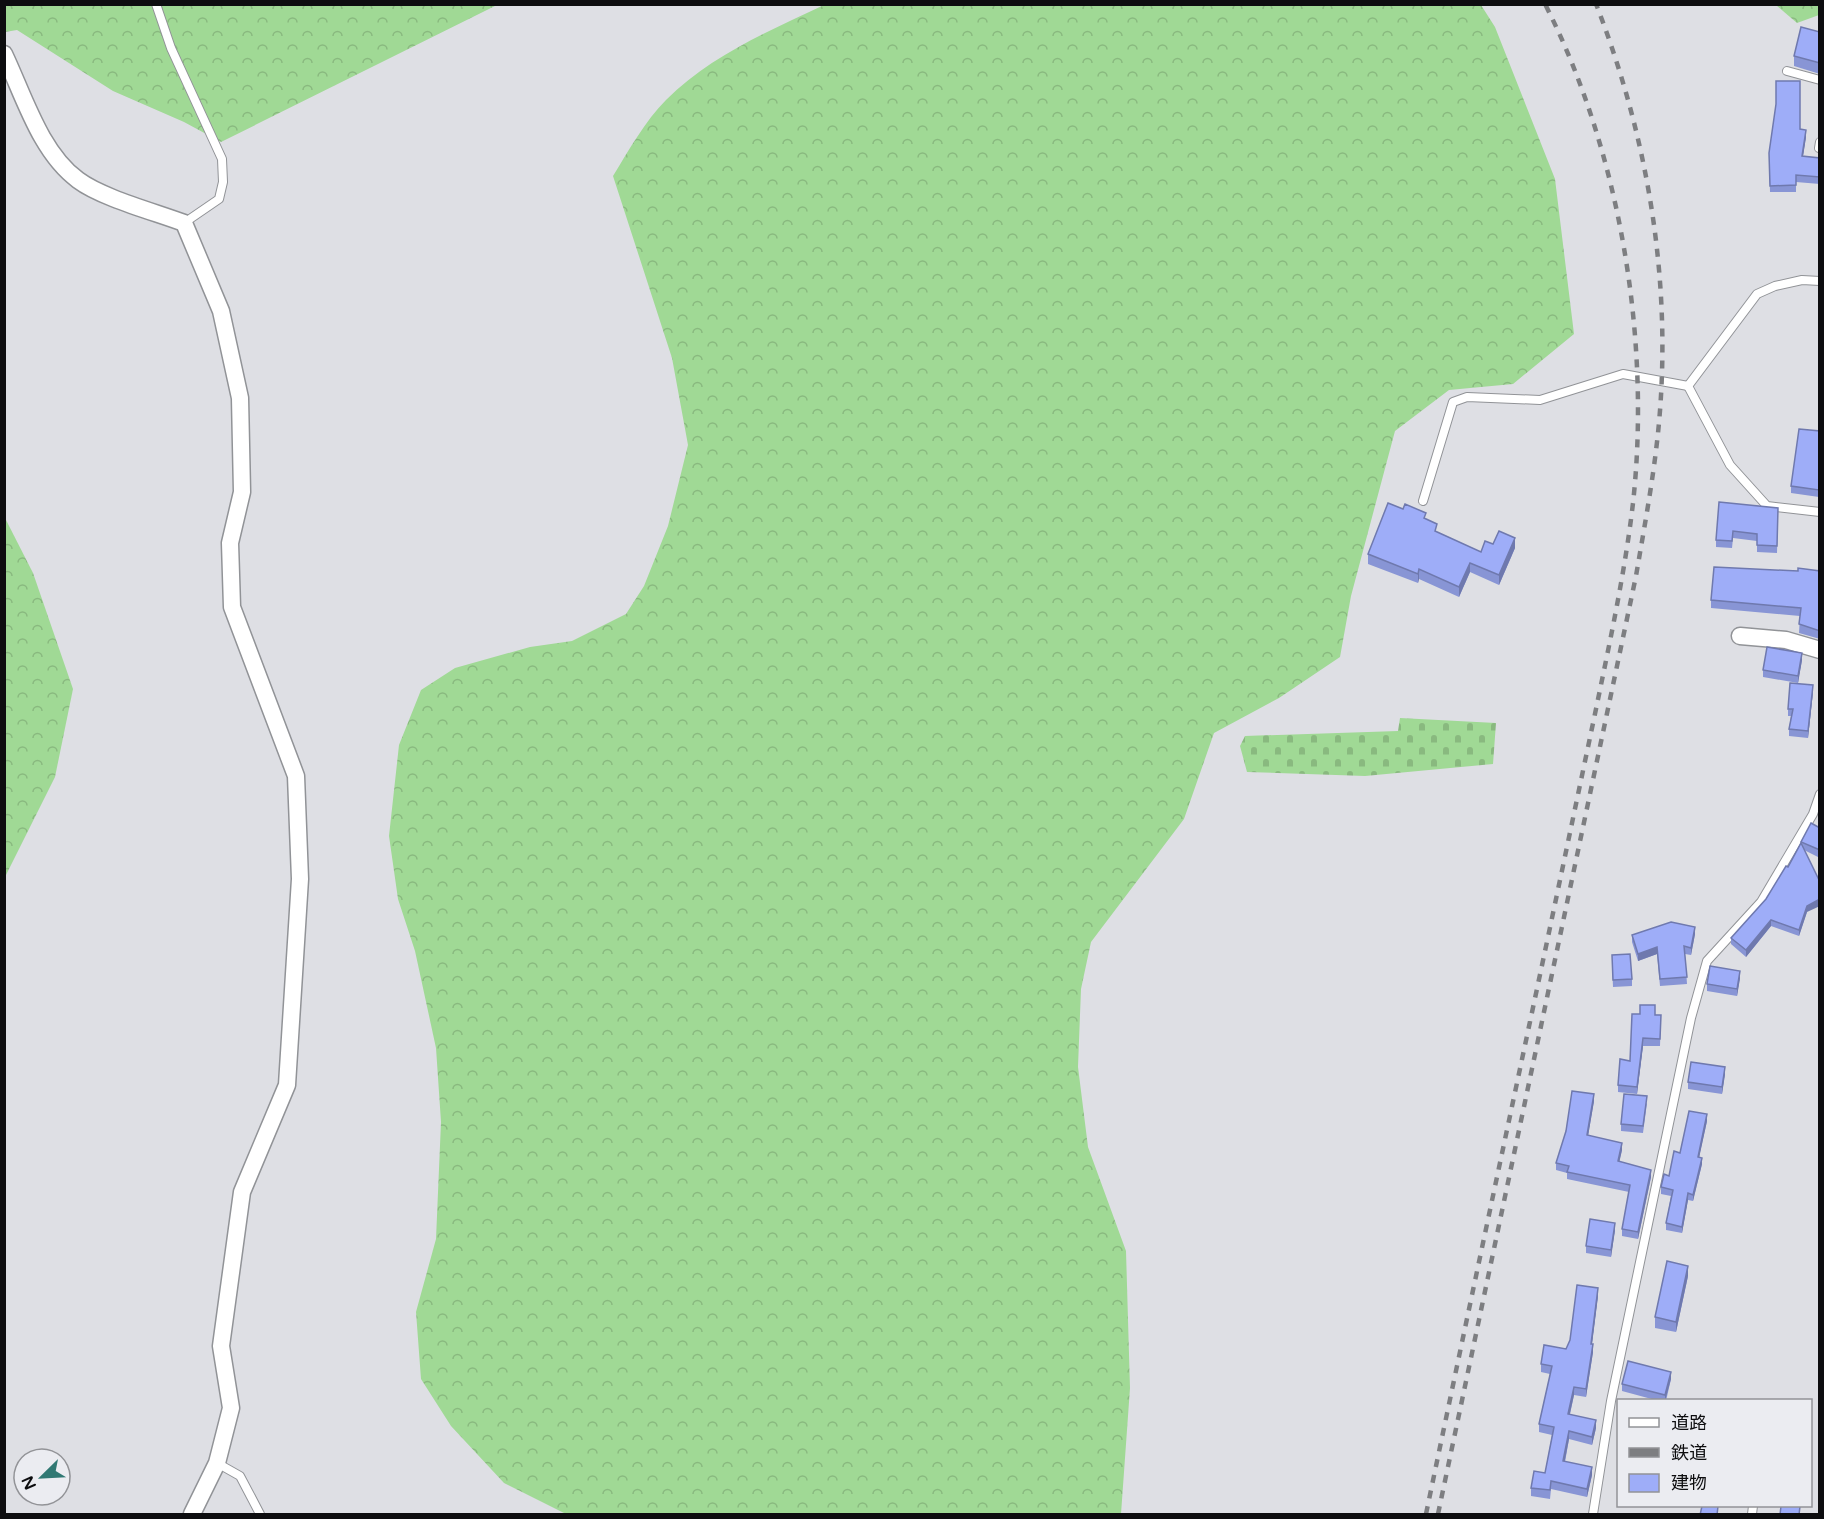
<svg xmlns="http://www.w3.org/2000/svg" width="1824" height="1519" viewBox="0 0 1824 1519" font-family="'Varela Round','Noto Sans JP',sans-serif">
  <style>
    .forest { fill: url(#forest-crowns) }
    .cemetery { fill: url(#cemetery-stones) }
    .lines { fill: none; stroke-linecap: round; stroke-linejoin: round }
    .lane-casing { stroke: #919397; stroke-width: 10 }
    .street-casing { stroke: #919397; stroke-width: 19 }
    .lane { stroke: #fff; stroke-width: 8 }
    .street { stroke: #fff; stroke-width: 16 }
    .rail { stroke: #7d7e81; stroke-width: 4.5; stroke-dasharray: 8 8; stroke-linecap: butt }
    .wall { fill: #8895d5 }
    .shaded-wall { fill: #6f79ae }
    .building { fill: #9eadf8; stroke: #6f79ae; stroke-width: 1.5 }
  </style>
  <defs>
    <pattern id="forest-crowns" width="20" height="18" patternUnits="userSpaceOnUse" patternTransform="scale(1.5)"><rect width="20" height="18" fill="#a0d995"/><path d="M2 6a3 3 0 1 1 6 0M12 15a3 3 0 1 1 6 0" fill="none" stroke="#89b97f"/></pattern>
    <pattern id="cemetery-stones" width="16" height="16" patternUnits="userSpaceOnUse" patternTransform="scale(1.5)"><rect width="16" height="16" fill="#a0d995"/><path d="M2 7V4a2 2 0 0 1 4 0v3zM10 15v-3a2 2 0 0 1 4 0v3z" fill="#89b97f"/></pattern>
  </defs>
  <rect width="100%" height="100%" fill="#dedfe4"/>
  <g class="forest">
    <path d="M 5,5 L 497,5 L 221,142 L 184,122 L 113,91 L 17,30 L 5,32 Z"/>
    <path d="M 824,5 L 1481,5 L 1495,27 L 1555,179 L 1574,334 L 1513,384 L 1449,390 L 1395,431 L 1351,596 L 1340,657 L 1279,698 L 1214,733 L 1184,819 L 1091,942 L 1081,989 L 1078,1067 L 1088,1147 L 1126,1251 L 1130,1388 L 1121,1514 L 566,1514 L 504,1483 L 451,1426 L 421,1379 L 416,1312 L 436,1239 L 441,1122 L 436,1048 L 415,951 L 398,899 L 389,836 L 399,745 L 421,690 L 455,668 L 530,647 L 572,641 L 626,614 L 644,586 L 668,526 L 688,445 L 672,358 L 613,176 C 629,150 645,121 666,100 C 710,56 769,31 824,5 Z"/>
    <path d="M 1776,5 L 1819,5 L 1819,15 L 1797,23 Z"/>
    <path d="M 5,518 L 33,573 L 73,689 L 55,777 L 5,877 Z"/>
  </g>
  <path class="cemetery" d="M 1400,718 L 1496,723 L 1493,764 L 1365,776 L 1247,772 L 1240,746 L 1245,736 L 1398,731 Z"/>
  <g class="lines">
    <defs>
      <g id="lane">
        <path d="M 156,4 L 171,48 L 222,159 L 223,182 L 219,199 L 184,223"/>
        <path d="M 1787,71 L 1820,80"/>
        <path d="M 1819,148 L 1820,142"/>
        <path d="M 1688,386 L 1730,465 L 1767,506 L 1820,512"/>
        <path d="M 1688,386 L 1757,294 L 1775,286 L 1802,280 L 1820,281"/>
        <path d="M 1423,501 L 1453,402 L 1467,397 L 1540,400 L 1623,374 L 1688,386"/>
        <path d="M 217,1463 L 240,1476 L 260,1514"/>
        <path d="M 1593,1514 L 1611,1401 L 1691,1018 L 1707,961 L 1761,902 L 1813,814 L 1820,794"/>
        <path d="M 1752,1514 L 1753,1506"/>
      </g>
      <g id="street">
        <path d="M 4,54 C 24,96 40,152 78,180 C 102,198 155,212 184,223 L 221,311 L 240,398 L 242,492 L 230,543 L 232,607 L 296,776 L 300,879 L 287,1085 L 242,1192 L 221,1346 L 231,1408 L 217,1463 L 192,1514"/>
        <path d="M 1740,636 L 1786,640 L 1820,650"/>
      </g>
    </defs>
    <use href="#lane" class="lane-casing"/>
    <use href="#street" class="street-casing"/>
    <use href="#lane" class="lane"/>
    <use href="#street" class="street"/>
    <g class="rail">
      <path d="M 1426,1514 C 1466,1322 1507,1130 1548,937 C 1564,861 1580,785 1596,709 C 1610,641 1625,572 1633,503 C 1651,340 1620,151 1545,4"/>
      <path d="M 1438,1514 L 1636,576 C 1644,529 1653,481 1658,433 C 1673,287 1649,140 1596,4"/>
    </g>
  </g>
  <g class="wall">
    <path d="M 1820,32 L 1820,74 L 1794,66 L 1794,56 Z"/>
    <path d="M 1800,129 L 1806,137 L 1803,156 L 1820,158 L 1820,184 L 1796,182 L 1796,192 L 1770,192 L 1769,153 Z"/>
    <path d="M 1820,431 L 1819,497 L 1791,493 L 1791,486 Z"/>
    <path d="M 1778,508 L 1777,553 L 1757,552 L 1757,541 L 1733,538 L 1732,548 L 1716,547 L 1716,540 Z"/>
    <path d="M 1426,519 L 1437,532 L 1481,552 L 1493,544 L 1515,548 L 1499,585 L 1470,572 L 1459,597 L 1419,579 L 1418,583 L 1368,564 L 1368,554 Z"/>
    <path d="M 1798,571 L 1820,571 L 1820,639 L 1799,633 L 1800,616 L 1711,608 L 1711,600 Z"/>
    <path d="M 1802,660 L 1798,683 L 1763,677 L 1763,670 Z"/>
    <path d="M 1813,692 L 1808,738 L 1789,736 L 1789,729 L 1791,716 L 1788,716 L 1788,709 Z"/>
    <path d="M 1820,828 L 1820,858 L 1804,850 L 1807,912 L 1799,936 L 1771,926 L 1746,957 L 1731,944 L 1731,938 L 1766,899 L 1788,867 L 1801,844 L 1801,842 Z"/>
    <path d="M 1695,934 L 1691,955 L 1685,954 L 1687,984 L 1660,986 L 1657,954 L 1638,961 L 1632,942 L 1632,935 Z"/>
    <path d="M 1612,962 L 1632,979 L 1632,986 L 1613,987 Z"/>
    <path d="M 1740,978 L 1737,996 L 1707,991 L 1707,984 Z"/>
    <path d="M 1640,1014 L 1661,1015 L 1660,1046 L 1643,1046 L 1637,1094 L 1618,1092 L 1618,1085 L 1630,1061 Z"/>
    <path d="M 1725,1074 L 1722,1094 L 1688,1089 L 1688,1082 Z"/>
    <path d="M 1594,1101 L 1588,1136 L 1622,1150 L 1619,1162 L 1651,1177 L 1638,1239 L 1622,1236 L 1622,1229 L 1629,1192 L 1567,1179 L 1567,1173 L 1556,1170 L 1556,1163 Z"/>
    <path d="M 1647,1103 L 1643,1133 L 1621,1131 L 1621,1124 Z"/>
    <path d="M 1707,1121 L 1699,1157 L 1702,1164 L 1693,1201 L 1688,1200 L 1682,1233 L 1666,1230 L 1666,1223 L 1671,1196 L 1661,1194 L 1661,1187 L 1669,1176 L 1680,1153 Z"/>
    <path d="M 1615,1230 L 1611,1257 L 1586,1253 L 1586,1246 Z"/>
    <path d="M 1688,1276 L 1676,1332 L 1655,1328 L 1655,1317 Z"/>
    <path d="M 1598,1296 L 1592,1344 L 1593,1352 L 1586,1397 L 1574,1395 L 1570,1414 L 1596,1428 L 1592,1445 L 1569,1439 L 1565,1462 L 1592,1475 L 1587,1497 L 1551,1489 L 1550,1499 L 1531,1496 L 1531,1488 L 1545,1473 L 1552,1435 L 1539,1432 L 1539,1424 L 1550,1374 L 1541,1372 L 1541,1364 L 1566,1349 Z"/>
    <path d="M 1671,1379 L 1666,1401 L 1659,1401 L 1622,1391 L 1622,1384 Z"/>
  </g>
  <g class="shaded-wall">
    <path d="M 1806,130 L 1806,137 L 1802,163 L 1802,156 Z"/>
    <path d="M 1515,538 L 1515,548 L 1499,585 L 1499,575 Z"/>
    <path d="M 1470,563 L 1470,572 L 1459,597 L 1459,587 Z"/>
    <path d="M 1419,569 L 1419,579 L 1418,583 L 1418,574 Z"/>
    <path d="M 1802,653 L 1802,660 L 1798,683 L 1798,676 Z"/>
    <path d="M 1813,685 L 1813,692 L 1808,738 L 1808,731 Z"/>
    <path d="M 1820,899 L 1820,906 L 1807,912 L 1799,936 L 1799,930 L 1807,906 Z"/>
    <path d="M 1771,920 L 1771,926 L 1746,957 L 1746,950 Z"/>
    <path d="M 1695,927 L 1695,934 L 1691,955 L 1691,948 Z"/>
    <path d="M 1657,947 L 1657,954 L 1638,961 L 1638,954 Z"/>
    <path d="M 1740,971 L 1740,978 L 1737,996 L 1737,989 Z"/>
    <path d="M 1643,1038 L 1643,1046 L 1637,1094 L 1637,1087 Z"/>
    <path d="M 1725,1067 L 1725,1074 L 1722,1094 L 1722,1087 Z"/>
    <path d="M 1594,1094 L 1594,1101 L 1587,1142 L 1587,1135 Z"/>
    <path d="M 1707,1114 L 1707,1121 L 1698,1163 L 1698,1157 Z"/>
    <path d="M 1622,1143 L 1622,1150 L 1618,1168 L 1618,1161 Z"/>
    <path d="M 1702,1158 L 1702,1164 L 1693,1201 L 1693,1195 Z"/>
    <path d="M 1651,1170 L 1651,1177 L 1638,1239 L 1638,1232 Z"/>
    <path d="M 1688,1193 L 1688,1200 L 1682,1233 L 1682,1227 Z"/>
    <path d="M 1615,1223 L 1615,1230 L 1611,1257 L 1611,1250 Z"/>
    <path d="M 1688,1266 L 1688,1276 L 1676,1332 L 1676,1322 Z"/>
    <path d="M 1598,1288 L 1598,1296 L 1591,1352 L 1591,1344 Z"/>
    <path d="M 1593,1344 L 1593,1352 L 1586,1397 L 1586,1389 Z"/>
    <path d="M 1671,1372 L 1671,1379 L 1665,1401 L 1665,1395 Z"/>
    <path d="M 1574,1387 L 1574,1395 L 1568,1422 L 1568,1414 Z"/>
    <path d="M 1596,1420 L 1596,1428 L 1592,1445 L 1592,1437 Z"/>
    <path d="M 1569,1431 L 1569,1439 L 1563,1470 L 1563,1461 Z"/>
    <path d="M 1592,1467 L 1592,1475 L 1587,1497 L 1587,1489 Z"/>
  </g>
  <g class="building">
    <path d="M 1801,27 L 1820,32 L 1820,63 L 1794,56 Z"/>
    <path d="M 1776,81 L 1800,81 L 1800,129 L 1806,130 L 1802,156 L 1820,158 L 1820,177 L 1796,175 L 1796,185 L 1770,186 L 1769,153 L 1776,104 Z"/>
    <path d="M 1799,429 L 1820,431 L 1819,490 L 1791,486 Z"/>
    <path d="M 1719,502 L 1778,508 L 1777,546 L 1757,545 L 1757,534 L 1733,531 L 1732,541 L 1716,540 Z"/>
    <path d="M 1388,503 L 1403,509 L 1405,504 L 1426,513 L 1424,518 L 1437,524 L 1435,531 L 1481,552 L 1485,541 L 1493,544 L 1499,531 L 1515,538 L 1499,575 L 1470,563 L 1459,587 L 1419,569 L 1418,574 L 1368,554 Z"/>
    <path d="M 1714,567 L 1798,571 L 1798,568 L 1820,571 L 1820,631 L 1799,624 L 1801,608 L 1711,600 Z"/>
    <path d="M 1767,647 L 1802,653 L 1798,676 L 1763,670 Z"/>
    <path d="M 1790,683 L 1813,685 L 1808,731 L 1789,729 L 1793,709 L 1788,709 Z"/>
    <path d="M 1811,823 L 1820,828 L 1820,850 L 1801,842 Z"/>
    <path d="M 1801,843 L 1820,882 L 1820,899 L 1807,906 L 1799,930 L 1771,920 L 1746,950 L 1731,938 L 1766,899 L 1786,866 L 1788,867 Z"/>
    <path d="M 1671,922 L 1695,927 L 1691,948 L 1684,946 L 1687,977 L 1660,979 L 1657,947 L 1638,954 L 1632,935 Z"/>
    <path d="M 1630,954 L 1632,979 L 1613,980 L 1612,955 Z"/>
    <path d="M 1710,966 L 1740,971 L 1737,989 L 1707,984 Z"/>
    <path d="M 1640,1005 L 1655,1005 L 1655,1015 L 1661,1015 L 1660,1039 L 1643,1038 L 1637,1087 L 1618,1085 L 1620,1059 L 1630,1061 L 1632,1014 L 1640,1014 Z"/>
    <path d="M 1691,1062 L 1725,1067 L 1722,1087 L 1688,1082 Z"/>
    <path d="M 1572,1091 L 1594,1094 L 1587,1135 L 1622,1143 L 1618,1161 L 1651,1170 L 1638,1232 L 1622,1229 L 1630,1185 L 1567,1172 L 1569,1166 L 1556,1163 L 1566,1131 Z"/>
    <path d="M 1624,1094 L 1647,1096 L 1643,1126 L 1621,1124 Z"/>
    <path d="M 1689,1111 L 1707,1114 L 1698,1157 L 1702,1158 L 1693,1195 L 1688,1193 L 1682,1227 L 1666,1223 L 1673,1190 L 1661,1187 L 1664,1174 L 1669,1176 L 1674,1151 L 1680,1153 Z"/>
    <path d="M 1590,1219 L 1615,1223 L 1611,1250 L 1586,1246 Z"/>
    <path d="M 1667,1261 L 1688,1266 L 1676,1322 L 1655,1317 Z"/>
    <path d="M 1577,1285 L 1598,1288 L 1591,1344 L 1593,1344 L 1586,1389 L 1574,1387 L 1568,1414 L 1596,1420 L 1592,1437 L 1569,1431 L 1563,1461 L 1592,1467 L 1587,1489 L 1551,1481 L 1550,1490 L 1531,1488 L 1534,1471 L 1545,1473 L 1554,1427 L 1539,1424 L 1552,1366 L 1541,1364 L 1544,1345 L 1566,1349 L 1570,1340 Z"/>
    <path d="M 1628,1361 L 1671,1372 L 1665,1395 L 1622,1384 Z"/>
    <path d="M 1702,1506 L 1718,1506 L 1717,1515 L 1700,1515 Z"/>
    <path d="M 1781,1506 L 1800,1506 L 1799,1515 L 1780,1515 Z"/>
  </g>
  <rect width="1824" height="1519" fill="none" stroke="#0d0d0f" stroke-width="12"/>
  <rect x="1617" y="1399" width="195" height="108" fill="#ebecf1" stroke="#929397" stroke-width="1.5"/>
  <rect x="1629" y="1418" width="30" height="9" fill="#ffffff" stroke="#929397" stroke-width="1.5"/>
  <text x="1671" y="1429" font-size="18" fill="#0d0d0f">道路</text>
  <rect x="1629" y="1448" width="30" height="9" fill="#7d7e81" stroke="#929397" stroke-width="1.5"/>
  <text x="1671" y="1459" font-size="18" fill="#0d0d0f">鉄道</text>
  <rect x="1629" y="1474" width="30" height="18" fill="#9eadf8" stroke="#929397" stroke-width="1.5"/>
  <text x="1671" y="1489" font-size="18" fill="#0d0d0f">建物</text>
  <g transform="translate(42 1477) rotate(246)"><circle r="28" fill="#ebecf1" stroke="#929397" stroke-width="1.5"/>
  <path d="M0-4.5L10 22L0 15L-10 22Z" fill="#307873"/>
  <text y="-9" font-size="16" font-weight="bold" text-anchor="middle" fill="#0d0d0f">N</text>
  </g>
</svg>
